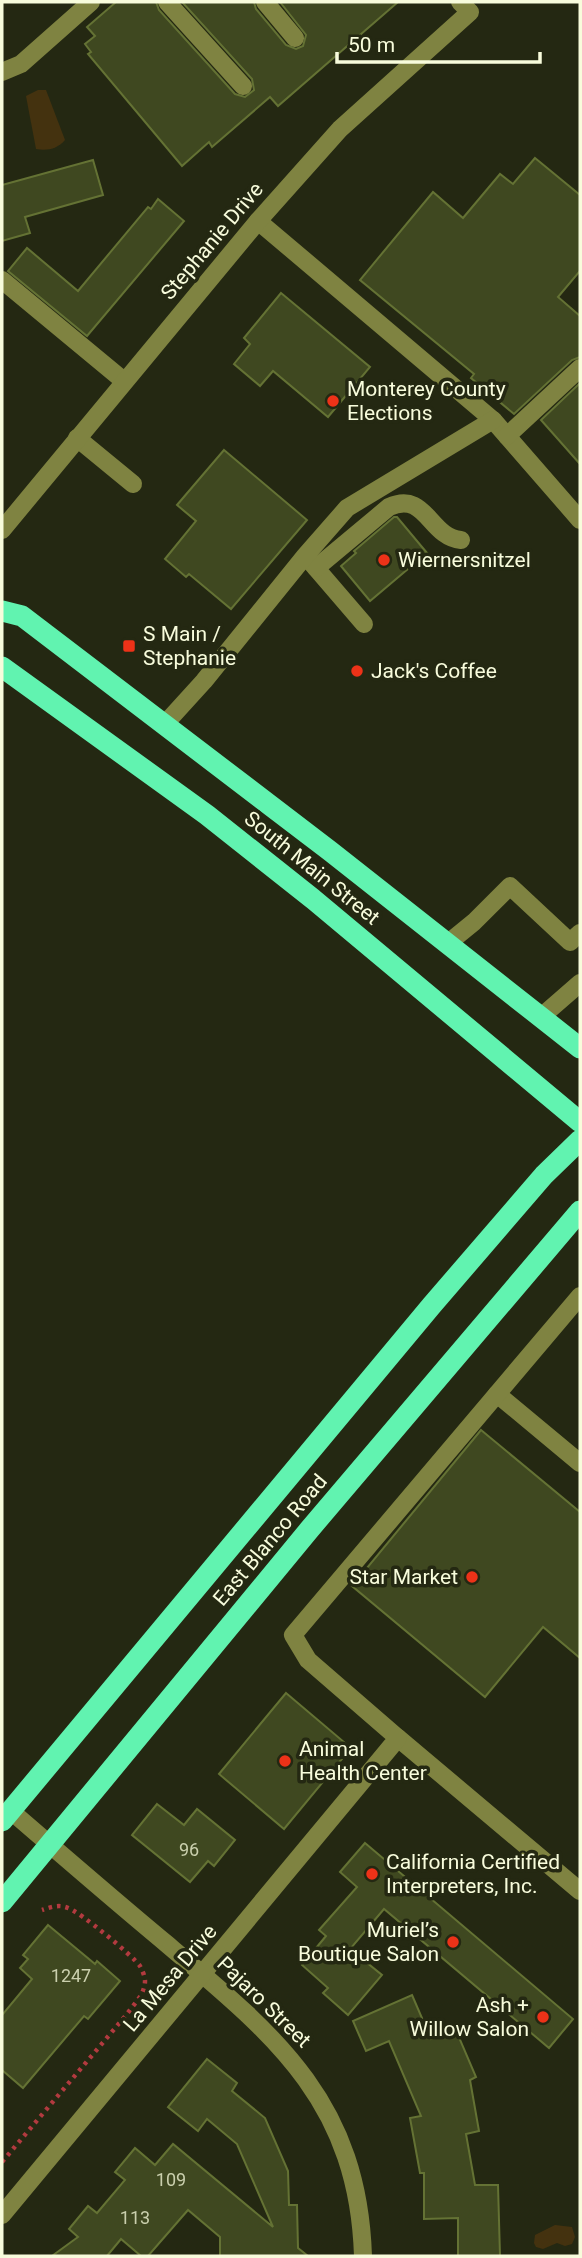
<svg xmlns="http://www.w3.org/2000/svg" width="582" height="2258" viewBox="0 0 582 2258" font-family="Roboto,sans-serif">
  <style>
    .water { fill: #44320f }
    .building { fill: #3f4820; stroke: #647234; stroke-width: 2 }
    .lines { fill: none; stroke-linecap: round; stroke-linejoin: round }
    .path { stroke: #b23a3f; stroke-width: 4.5; stroke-dasharray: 3.5 5; stroke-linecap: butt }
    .minor { stroke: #7f8341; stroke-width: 18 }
    .highway { stroke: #61f3b0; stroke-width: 21 }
    .poi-dot { fill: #ed3218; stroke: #242812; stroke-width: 2.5 }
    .labels { text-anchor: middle; stroke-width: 7; stroke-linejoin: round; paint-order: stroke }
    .number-label { font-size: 18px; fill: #cacfad }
    .street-label { font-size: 21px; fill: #f8fcdc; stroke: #242812 }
    .poi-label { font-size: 21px; fill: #f8fcdc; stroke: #242812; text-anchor: start }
  </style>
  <rect width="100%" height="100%" fill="#242812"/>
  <g class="water">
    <path d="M 38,90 L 46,90 L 65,140 C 57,149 48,151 36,149 L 26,96 Z"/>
    <path d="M 555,2225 L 572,2227 L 575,2237 L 572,2244 L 565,2246 L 557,2243 L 543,2249 L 536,2247 L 534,2243 L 535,2235 Z"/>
  </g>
  <g class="building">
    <path d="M 116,2 L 156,2 L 159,10 L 235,94 L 245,97 L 254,90 L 252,79 L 182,2 L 254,2 L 256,9 L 286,45 L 296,49 L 303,46 L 306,35 L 280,2 L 398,2 L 278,106 L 270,97 L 212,147 L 209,142 L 182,166 L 88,54 L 91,52 L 85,44 L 95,36 L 87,27 Z"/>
    <path d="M 535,158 L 580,195 L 580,271 L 558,297 L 580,316 L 580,357 L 572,360 L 514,414 L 471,378 L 474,374 L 360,280 L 433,192 L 463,218 L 500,174 L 513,184 Z"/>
    <path d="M 93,160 L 103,195 L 25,217 L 30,233 L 2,241 L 2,185 Z"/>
    <path d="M 158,199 L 184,221 L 87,336 L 8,271 L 27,248 L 78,291 L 148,207 L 151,209 Z"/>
    <path d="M 281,293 L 370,367 L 328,417 L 273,371 L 260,386 L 234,364 L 250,344 L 244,338 Z"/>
    <path d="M 580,383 L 580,464 L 541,420 Z"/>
    <path d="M 224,450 L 307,520 L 231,609 L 189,574 L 186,577 L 165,559 L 196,521 L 177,505 Z"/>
    <path d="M 394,517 L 397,517 L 427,553 L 370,601 L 341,566 L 356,553 L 354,551 Z"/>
    <path d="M 481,1430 L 580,1512 L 580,1658 L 543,1627 L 485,1697 L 352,1586 Z"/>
    <path d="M 286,1693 L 351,1748 L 284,1829 L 219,1774 Z"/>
    <path d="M 157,1804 L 184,1825 L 197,1809 L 235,1840 L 214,1866 L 208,1861 L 190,1882 L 132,1835 Z"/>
    <path d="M 365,1843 L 573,2019 L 549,2048 L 384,1909 L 350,1949 L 382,1975 L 348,2015 L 323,1993 L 328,1988 L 302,1965 L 326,1936 L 319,1930 L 357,1887 L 340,1872 Z"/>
    <path d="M 48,1925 L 95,1964 L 97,1961 L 120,1981 L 88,2019 L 84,2016 L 23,2088 L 2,2070 L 2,2015 L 32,1979 L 20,1968 L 28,1959 L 23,1955 Z"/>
    <path d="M 412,1995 L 431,2039 L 455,2028 L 476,2077 L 470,2080 L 479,2131 L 466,2134 L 475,2185 L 498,2185 L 500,2256 L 458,2256 L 458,2218 L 424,2219 L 424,2173 L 420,2173 L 410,2118 L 421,2116 L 389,2041 L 366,2051 L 353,2021 Z"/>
    <path d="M 207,2059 L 237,2083 L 232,2091 L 265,2118 L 288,2171 L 289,2205 L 297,2205 L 298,2248 L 308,2256 L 220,2256 L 220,2237 L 188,2210 L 148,2256 L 141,2256 L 121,2239 L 107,2256 L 52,2256 L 78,2237 L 69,2229 L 88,2206 L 97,2213 L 125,2180 L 115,2172 L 135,2148 L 155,2165 L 173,2144 L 273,2227 L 237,2144 L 207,2119 L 198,2131 L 168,2107 Z"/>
  </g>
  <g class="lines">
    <path class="path" d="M 2,2162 L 127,2014 C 134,2004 145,1994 145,1981 C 145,1976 142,1970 140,1966 C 132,1955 80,1912 68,1908 C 59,1904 51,1907 42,1910"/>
    <g class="minor">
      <path d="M 167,2 L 243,86"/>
      <path d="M 265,2 L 295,38"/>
      <path d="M 2,72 L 21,64 L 91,2"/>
      <path d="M 258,221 L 493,420 L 580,520"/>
      <path d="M 2,280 L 124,381"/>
      <path d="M 507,436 L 580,368"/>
      <path d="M 77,438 L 133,484"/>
      <path d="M 2,530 L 258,221 L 340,129 L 470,12 L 460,2"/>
      <path d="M 309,560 L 364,624"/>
      <path d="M 316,568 L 389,507 C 426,490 429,537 461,540"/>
      <path d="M 164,725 L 204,681 L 305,556 L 347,508 L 493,420"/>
      <path d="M 447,944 L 474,922 L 510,886 L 570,942 L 580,933"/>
      <path d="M 541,1017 L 580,983"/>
      <path d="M 497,1394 L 580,1463"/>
      <path d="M 398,1738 L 580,1891"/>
      <path d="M 11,1811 C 63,1856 115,1901 168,1945 C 277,2037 358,2103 363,2256"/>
      <path d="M 2,2215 L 398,1738 L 308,1660 L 293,1635 L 580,1296"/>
    </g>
    <g class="highway">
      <path d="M 2,611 L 22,616 L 330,851 L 580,1048"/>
      <path d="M 2,667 L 207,815 L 313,899 L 580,1122"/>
      <path d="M 2,1821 L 432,1305 L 544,1175 L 580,1140"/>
      <path d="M 2,1902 L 309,1530 L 580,1211"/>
    </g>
  </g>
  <g class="poi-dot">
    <circle cx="333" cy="401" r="7"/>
    <circle cx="384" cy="560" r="7"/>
    <rect x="122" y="639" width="14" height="14" rx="3.5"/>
    <circle cx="357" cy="671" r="7"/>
    <circle cx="472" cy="1577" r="7"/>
    <circle cx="285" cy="1761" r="7"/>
    <circle cx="372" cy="1874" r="7"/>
    <circle cx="453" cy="1942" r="7"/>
    <circle cx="543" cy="2017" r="7"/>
  </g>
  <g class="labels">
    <g class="number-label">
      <text x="189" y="1856">96</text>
      <text x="71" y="1982">1247</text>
      <text x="171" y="2186">109</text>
      <text x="135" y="2224">113</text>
    </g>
    <g class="street-label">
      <text transform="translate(212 241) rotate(-50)" y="7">Stephanie Drive</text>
      <text transform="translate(312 868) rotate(39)" y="7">South Main Street</text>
      <text transform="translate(270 1540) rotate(-50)" y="7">East Blanco Road</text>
      <text transform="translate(170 1978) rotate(-50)" y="7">La Mesa Drive</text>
      <text transform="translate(264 2002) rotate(44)" y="7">Pajaro Street</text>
    </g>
    <g class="poi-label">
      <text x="347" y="396">Monterey County<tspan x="347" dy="24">Elections</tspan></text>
      <text x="398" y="567">Wiernersnitzel</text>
      <text x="143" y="641">S Main /<tspan x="143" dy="24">Stephanie</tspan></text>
      <text x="371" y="678">Jack's Coffee</text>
      <text x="458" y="1584" text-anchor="end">Star Market</text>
      <text x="299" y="1756">Animal<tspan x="299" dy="24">Health Center</tspan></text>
      <text x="386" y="1869">California Certified<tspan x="386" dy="24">Interpreters, Inc.</tspan></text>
      <text x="439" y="1937" text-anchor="end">Muriel’s<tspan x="439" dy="24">Boutique Salon</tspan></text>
      <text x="529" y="2012" text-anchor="end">Ash +<tspan x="529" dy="24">Willow Salon</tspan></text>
    </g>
  </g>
  <rect width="582" height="2258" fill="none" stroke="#f8fcdc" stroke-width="7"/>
  <path d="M337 52v10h203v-10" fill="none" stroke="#f8fcdc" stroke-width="3.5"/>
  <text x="348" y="52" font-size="21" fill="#f8fcdc" stroke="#242812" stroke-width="5" paint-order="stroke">50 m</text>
</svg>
